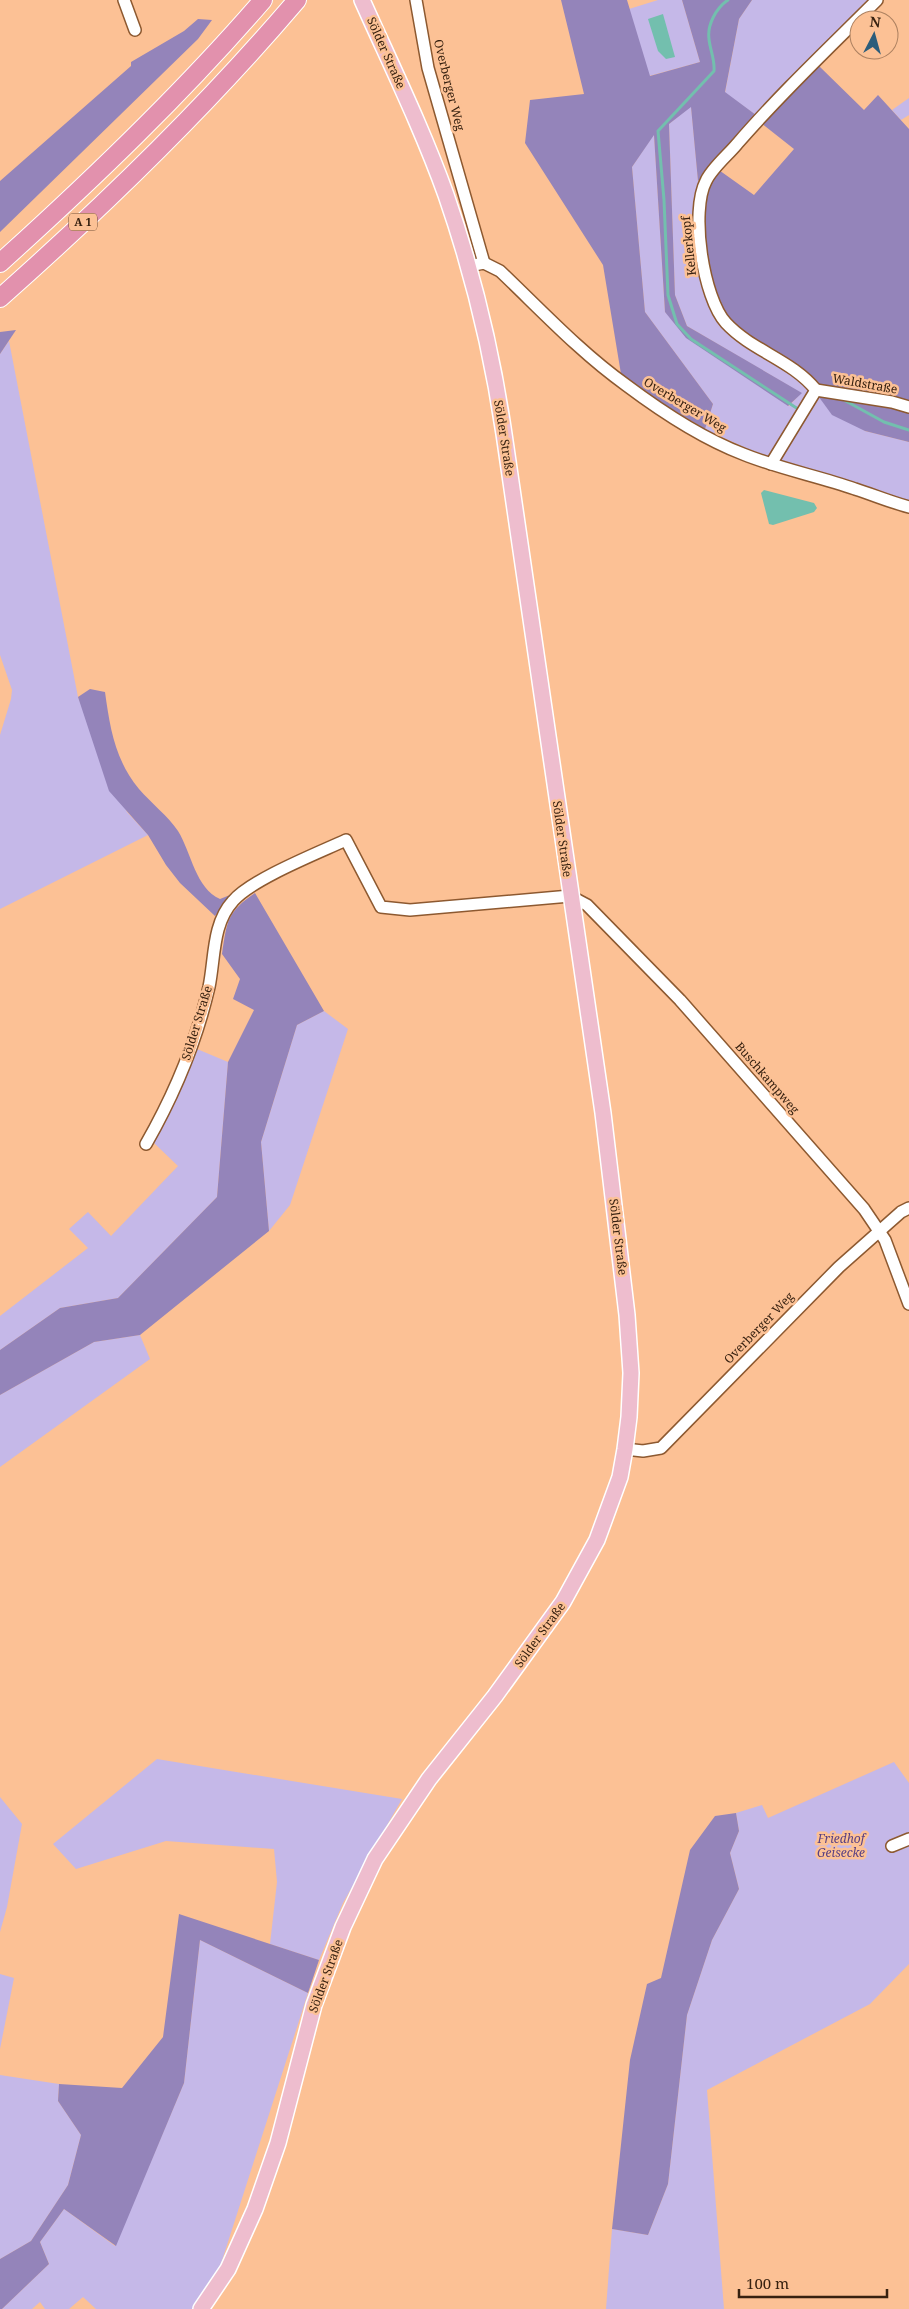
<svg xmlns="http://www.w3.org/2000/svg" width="909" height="2309" viewBox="0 0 909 2309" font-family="'Noto Serif',serif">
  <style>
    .green { fill: #c5b8e8 }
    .forest { fill: #9484ba }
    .water { fill: #73bfae }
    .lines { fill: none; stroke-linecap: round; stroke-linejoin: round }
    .stream { stroke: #73bfae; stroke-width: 3 }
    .minor-casing { stroke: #8d5930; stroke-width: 14 }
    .major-casing { stroke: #fff; stroke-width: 18 }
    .highway-casing { stroke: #fff; stroke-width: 20 }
    .minor { stroke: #fff; stroke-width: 11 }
    .major { stroke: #eebdce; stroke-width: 15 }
    .highway { stroke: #e291ad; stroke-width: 18 }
    .labels { text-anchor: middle; stroke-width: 5; stroke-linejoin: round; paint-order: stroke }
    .shield { fill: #fcc195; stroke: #725138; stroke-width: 1 }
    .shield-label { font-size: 11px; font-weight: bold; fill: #372110 }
    .street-label { font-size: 12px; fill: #372110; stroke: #fcc195 }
    .park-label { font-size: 12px; font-style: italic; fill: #573f83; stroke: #fcc195 }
  </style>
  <rect width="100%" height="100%" fill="#fcc195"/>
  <g class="green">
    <path d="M 658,0 L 682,0 L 700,62 L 649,76 L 629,9 Z"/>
    <path d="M 752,0 L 872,0 L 757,116 L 725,93 L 739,19 Z"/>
    <path d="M 909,98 L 909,115 L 901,120 L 892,110 Z"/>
    <path d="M 691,106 L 698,181 L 697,209 L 813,390 L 769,459 L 705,429 L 713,404 L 645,312 L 632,167 L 654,134 L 665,312 L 789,406 L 801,393 L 687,326 L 675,295 L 669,124 Z"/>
    <path d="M 9,341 L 78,697 L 127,812 L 148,835 L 0,909 L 0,735 L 11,699 L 12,690 L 0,655 L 0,354 Z"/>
    <path d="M 816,393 L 865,431 L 909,442 L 909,505 L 775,463 Z"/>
    <path d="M 324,1011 L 348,1029 L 290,1205 L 269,1231 L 261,1142 L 297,1025 Z"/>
    <path d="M 197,1049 L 228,1062 L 217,1197 L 118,1298 L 60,1308 L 0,1350 L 0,1316 L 88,1248 L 69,1229 L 88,1212 L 111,1236 L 178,1166 L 154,1143 Z"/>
    <path d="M 140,1335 L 150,1359 L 0,1467 L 0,1395 L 94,1342 Z"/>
    <path d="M 157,1759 L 402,1799 L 343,1903 L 319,1960 L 270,1944 L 277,1882 L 274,1849 L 166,1841 L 76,1869 L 53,1844 Z"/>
    <path d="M 894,1762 L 909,1783 L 909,1964 L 870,2004 L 707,2090 L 724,2309 L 606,2309 L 612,2229 L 648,2235 L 668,2184 L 687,2015 L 712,1940 L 739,1889 L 730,1853 L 739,1831 L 736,1813 L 762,1805 L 768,1818 Z"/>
    <path d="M 0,1797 L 22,1824 L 7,1907 L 0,1932 Z"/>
    <path d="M 200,1940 L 308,1993 L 219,2270 L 195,2309 L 96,2309 L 83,2297 L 69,2309 L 45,2309 L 40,2302 L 32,2309 L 2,2309 L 49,2264 L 40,2242 L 64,2209 L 115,2246 L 184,2083 Z"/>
    <path d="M 0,1974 L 14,1978 L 0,2049 Z"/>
    <path d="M 0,2075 L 59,2084 L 58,2101 L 81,2135 L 68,2185 L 31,2241 L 0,2259 Z"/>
  </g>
  <g class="forest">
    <path d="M 561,0 L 627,0 L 650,76 L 700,62 L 682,0 L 752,0 L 739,19 L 725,92 L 760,118 L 698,181 L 691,107 L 669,124 L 675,295 L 687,326 L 802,393 L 788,406 L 686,338 L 665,312 L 654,135 L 632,167 L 645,312 L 713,404 L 705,429 L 668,407 L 621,374 L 603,265 L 525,143 L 530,100 L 584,94 Z"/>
    <path d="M 198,19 L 212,20 L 198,39 L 0,232 L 0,181 L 131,66 L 131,62 L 184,31 Z"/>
    <path d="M 819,66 L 864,110 L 878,95 L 909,129 L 909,405 L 817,389 L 726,321 L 711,294 L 705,250 L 702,210 L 708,184 L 716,168 L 754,195 L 794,149 L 761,123 Z"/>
    <path d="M 16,330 L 0,354 L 0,332 Z"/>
    <path d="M 816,393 L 909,408 L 909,442 L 865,431 L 832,415 Z"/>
    <path d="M 90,689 L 105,692 C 110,728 115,760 139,789 C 151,803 168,816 178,831 C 191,852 196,889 220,899 L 230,895 L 215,916 L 180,883 L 166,865 L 148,835 L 109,791 L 78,697 Z"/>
    <path d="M 255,893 L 324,1011 L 297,1025 L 261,1142 L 269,1231 L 140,1335 L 94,1342 L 0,1395 L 0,1350 L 60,1308 L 118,1298 L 217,1197 L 228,1062 L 254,1010 L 233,999 L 240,979 L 222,954 C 227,921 227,912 255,893 Z"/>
    <path d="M 736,1813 L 739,1831 L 730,1853 L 739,1889 L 712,1940 L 687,2015 L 668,2184 L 648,2235 L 612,2229 L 630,2060 L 647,1984 L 661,1978 L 690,1850 L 715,1816 Z"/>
    <path d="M 179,1914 L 319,1960 L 308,1993 L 200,1940 L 184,2083 L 116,2246 L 64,2209 L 40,2242 L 49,2264 L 2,2309 L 0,2309 L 0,2259 L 31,2241 L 68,2185 L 81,2135 L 58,2101 L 59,2084 L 122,2088 L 163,2037 Z"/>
  </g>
  <g class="water">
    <path d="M 663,14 L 675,57 L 666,59 L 658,51 L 648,19 Z"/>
    <path d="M 764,490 L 814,503 L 817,508 L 814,512 L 773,525 L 769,524 L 761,493 Z"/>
  </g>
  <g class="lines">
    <g class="stream">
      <path d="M 728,0 C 716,8 707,25 709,39 C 710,50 715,59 714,71 L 658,131 L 664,200 L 668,295 L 677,324 L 691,339 L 798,409"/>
      <path d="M 844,400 L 884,422 L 909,430"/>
    </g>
    <defs>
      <g id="minor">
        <path d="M 124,0 L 135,30"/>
        <path d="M 416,0 L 428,68 L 484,263"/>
        <path d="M 469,266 L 484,263 L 500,271 C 541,310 580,352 626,385 C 662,412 701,438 743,454 C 780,469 818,476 855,489 C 874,495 890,502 909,507"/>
        <path d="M 816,390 L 892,402 L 909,407"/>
        <path d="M 771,464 L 816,390 C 792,360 752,351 726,323 C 703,298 690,211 706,181 C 712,168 728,155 737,144 C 781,93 830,47 877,0"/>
        <path d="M 146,1144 C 174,1095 196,1043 209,987 C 215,958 212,924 233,901 C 252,879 318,853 346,840 L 381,907 L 410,910 L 570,896 L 587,905 L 680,1000 L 864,1209 L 885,1240 L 909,1304"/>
        <path d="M 625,1449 L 643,1451 L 661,1448 L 839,1267 L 901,1212 L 909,1208"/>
        <path d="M 892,1846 L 909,1839"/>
      </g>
      <path id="major" d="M 201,2309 L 228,2269 L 255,2209 L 278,2143 L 314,2005 L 343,1927 L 375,1859 L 429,1779 L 495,1696 L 563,1602 L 597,1540 L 620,1477 L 625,1449 L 629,1417 L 631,1373 L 627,1315 L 603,1113 L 504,434 C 492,352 473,273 446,195 C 422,128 391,65 362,0"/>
      <g id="highway">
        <path d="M 0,263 C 92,180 182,94 263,0"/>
        <path d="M 0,298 C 105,205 206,107 297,0"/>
      </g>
    </defs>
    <use href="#minor" class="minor-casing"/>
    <use href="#major" class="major-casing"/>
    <use href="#highway" class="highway-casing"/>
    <use href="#minor" class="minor"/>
    <use href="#major" class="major"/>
    <use href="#highway" class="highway"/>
  </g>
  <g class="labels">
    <rect class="shield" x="69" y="213.5" width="28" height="17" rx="4"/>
    <g class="shield-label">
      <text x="83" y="226">A 1</text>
    </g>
    <g class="street-label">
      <text transform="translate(386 53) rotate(66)" y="4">Sölder Straße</text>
      <text transform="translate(449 85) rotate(76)" y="4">Overberger Weg</text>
      <text transform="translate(689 246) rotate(-96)" y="4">Kellerkopf</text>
      <text transform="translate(865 384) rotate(10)" y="4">Waldstraße</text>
      <text transform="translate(685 405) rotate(31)" y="4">Overberger Weg</text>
      <text transform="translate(504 438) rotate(81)" y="4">Sölder Straße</text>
      <text transform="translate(562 839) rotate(82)" y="4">Sölder Straße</text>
      <text transform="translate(197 1023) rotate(-73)" y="4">Sölder Straße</text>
      <text transform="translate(767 1078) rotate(49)" y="4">Buschkampweg</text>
      <text transform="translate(618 1237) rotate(83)" y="4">Sölder Straße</text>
      <text transform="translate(759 1328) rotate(-46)" y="4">Overberger Weg</text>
      <text transform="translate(540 1635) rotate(-54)" y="4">Sölder Straße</text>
      <text transform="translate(326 1976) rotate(-70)" y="4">Sölder Straße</text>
    </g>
    <g class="park-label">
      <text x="841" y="1843">Friedhof<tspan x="841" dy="14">Geisecke</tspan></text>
    </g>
  </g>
  <g transform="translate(874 35) rotate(6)"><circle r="24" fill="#fcc195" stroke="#ad8160"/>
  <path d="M0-4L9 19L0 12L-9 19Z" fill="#2c5d7b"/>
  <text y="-8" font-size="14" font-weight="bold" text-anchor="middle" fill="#372110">N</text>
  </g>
  <path d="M739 2289v8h148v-8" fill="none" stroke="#372110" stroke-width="2.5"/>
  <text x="746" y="2289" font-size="15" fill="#372110" stroke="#fcc195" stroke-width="4" paint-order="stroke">100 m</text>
</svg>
